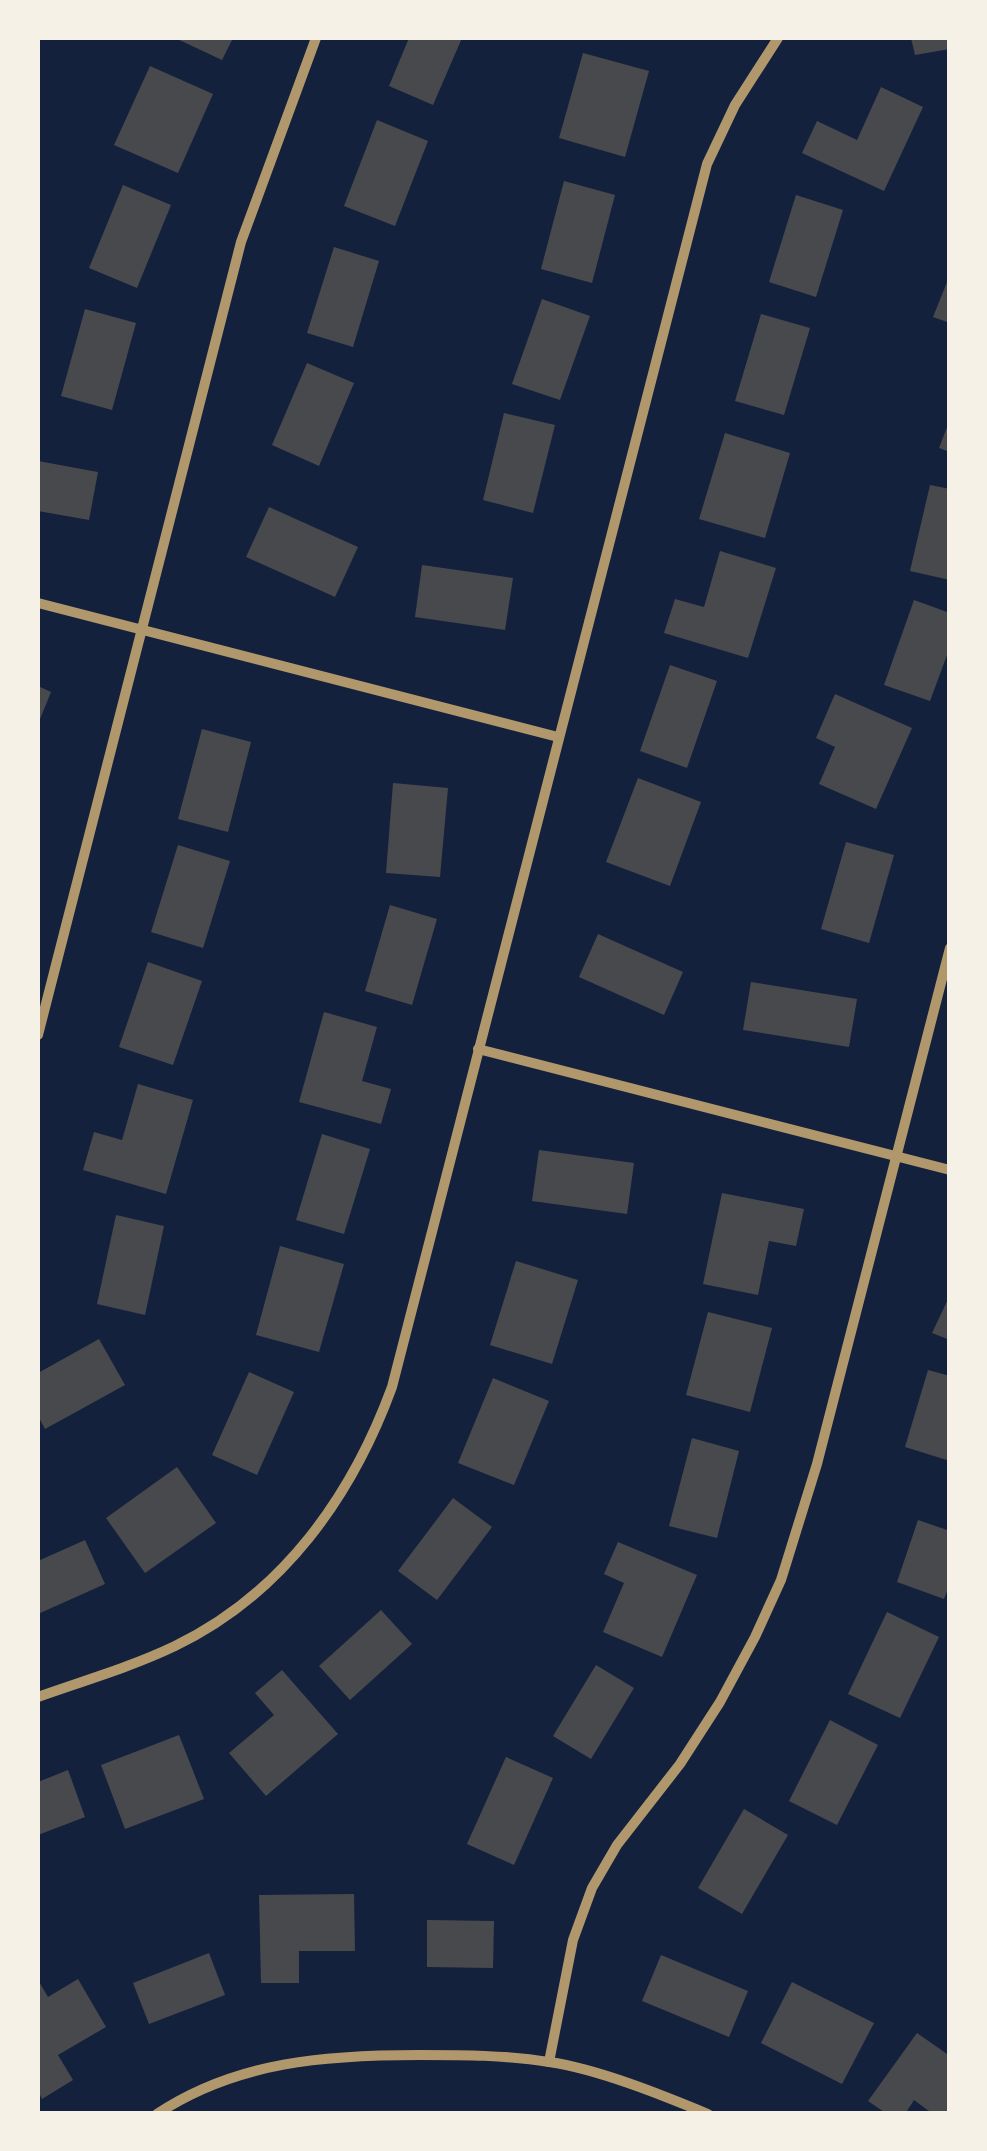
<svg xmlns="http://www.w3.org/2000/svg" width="987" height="2151" viewBox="0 0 987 2151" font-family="'DejaVu Sans',sans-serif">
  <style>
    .building { fill: #48494c }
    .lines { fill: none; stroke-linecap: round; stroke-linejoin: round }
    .minor { stroke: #b1986c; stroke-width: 10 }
  </style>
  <rect width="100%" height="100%" fill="#14213d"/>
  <g class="building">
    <path d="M 175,38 L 233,38 L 222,60 Z"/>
    <path d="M 409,38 L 462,38 L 433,105 L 389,86 Z"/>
    <path d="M 911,38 L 950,38 L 950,49 L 915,55 Z"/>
    <path d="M 583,53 L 649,71 L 625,157 L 559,138 Z"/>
    <path d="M 150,66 L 213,94 L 178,173 L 114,145 Z"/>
    <path d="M 881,87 L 923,107 L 884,191 L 802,153 L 817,121 L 857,140 Z"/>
    <path d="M 377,120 L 428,141 L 395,226 L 344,206 Z"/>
    <path d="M 564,181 L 615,195 L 592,283 L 541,269 Z"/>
    <path d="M 123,185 L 171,205 L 137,288 L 89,268 Z"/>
    <path d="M 796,195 L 843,210 L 816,297 L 769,282 Z"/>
    <path d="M 334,247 L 379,261 L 353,347 L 307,333 Z"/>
    <path d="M 947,282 L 950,283 L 950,323 L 933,317 Z"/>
    <path d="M 542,299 L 590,316 L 560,400 L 512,384 Z"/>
    <path d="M 85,309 L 136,323 L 112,410 L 61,396 Z"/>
    <path d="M 761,314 L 810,328 L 784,415 L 735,401 Z"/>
    <path d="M 307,363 L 354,383 L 319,466 L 272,445 Z"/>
    <path d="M 504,413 L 555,425 L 533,513 L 483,500 Z"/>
    <path d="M 949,422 L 950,422 L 950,452 L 939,448 Z"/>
    <path d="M 725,433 L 790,453 L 765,538 L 699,519 Z"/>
    <path d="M 38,461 L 98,472 L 89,520 L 38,511 Z"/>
    <path d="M 930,485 L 950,489 L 950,580 L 910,571 Z"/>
    <path d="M 269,507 L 358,547 L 335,597 L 246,557 Z"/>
    <path d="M 720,551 L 776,568 L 748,658 L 664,633 L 675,599 L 704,607 Z"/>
    <path d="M 422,565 L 513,578 L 505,630 L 415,617 Z"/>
    <path d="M 914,600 L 950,613 L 950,647 L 930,701 L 884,685 Z"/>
    <path d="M 670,665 L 717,681 L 687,768 L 640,751 Z"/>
    <path d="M 38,686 L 51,692 L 38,724 Z"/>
    <path d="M 835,694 L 912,728 L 876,809 L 819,784 L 835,747 L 816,738 Z"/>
    <path d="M 202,729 L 251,742 L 228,832 L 178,819 Z"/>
    <path d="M 638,778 L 701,802 L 670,886 L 606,862 Z"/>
    <path d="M 393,783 L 448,788 L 440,877 L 386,873 Z"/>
    <path d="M 846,842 L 894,855 L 869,943 L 821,929 Z"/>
    <path d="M 178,845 L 230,861 L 203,948 L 151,932 Z"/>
    <path d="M 390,905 L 437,919 L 412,1005 L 365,991 Z"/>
    <path d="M 598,934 L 683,972 L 664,1015 L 579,977 Z"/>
    <path d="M 148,962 L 202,981 L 173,1065 L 119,1047 Z"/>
    <path d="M 751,982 L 857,999 L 849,1047 L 743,1030 Z"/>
    <path d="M 324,1012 L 377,1027 L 362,1081 L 391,1089 L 381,1124 L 299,1102 Z"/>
    <path d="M 138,1084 L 193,1100 L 166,1194 L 83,1170 L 94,1132 L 122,1140 Z"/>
    <path d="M 322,1134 L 370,1149 L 344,1234 L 296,1220 Z"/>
    <path d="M 539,1150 L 634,1163 L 627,1214 L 532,1201 Z"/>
    <path d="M 722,1193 L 804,1209 L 796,1246 L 769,1241 L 758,1295 L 703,1284 Z"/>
    <path d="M 116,1215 L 164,1226 L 145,1315 L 97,1304 Z"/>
    <path d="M 280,1246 L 344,1264 L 319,1352 L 256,1335 Z"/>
    <path d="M 516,1261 L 578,1280 L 552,1364 L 490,1345 Z"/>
    <path d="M 950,1295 L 950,1340 L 932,1333 Z"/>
    <path d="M 708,1312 L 772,1328 L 750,1412 L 686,1395 Z"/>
    <path d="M 99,1339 L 125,1385 L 45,1429 L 38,1416 L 38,1373 Z"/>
    <path d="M 928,1370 L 950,1376 L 950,1461 L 905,1447 Z"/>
    <path d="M 249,1372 L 294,1392 L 257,1475 L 212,1455 Z"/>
    <path d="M 493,1378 L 549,1401 L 514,1485 L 458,1463 Z"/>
    <path d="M 692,1438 L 739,1451 L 717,1538 L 669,1526 Z"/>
    <path d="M 177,1467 L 216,1523 L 145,1573 L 106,1518 Z"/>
    <path d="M 453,1498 L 492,1527 L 437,1600 L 398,1571 Z"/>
    <path d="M 918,1520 L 950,1531 L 950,1584 L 944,1599 L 897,1582 Z"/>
    <path d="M 85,1540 L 105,1584 L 38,1614 L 38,1561 Z"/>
    <path d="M 618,1542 L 697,1575 L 662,1657 L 603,1632 L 624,1583 L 604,1574 Z"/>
    <path d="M 381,1610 L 412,1644 L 350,1700 L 319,1666 Z"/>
    <path d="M 887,1612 L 939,1637 L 900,1718 L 848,1694 Z"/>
    <path d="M 596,1665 L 634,1688 L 591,1759 L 553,1736 Z"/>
    <path d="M 282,1670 L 338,1734 L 266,1796 L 229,1753 L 274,1715 L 255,1693 Z"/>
    <path d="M 830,1720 L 878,1745 L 837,1825 L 789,1801 Z"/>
    <path d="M 179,1735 L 204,1799 L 125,1829 L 101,1765 Z"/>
    <path d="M 506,1757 L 553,1778 L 514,1865 L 467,1844 Z"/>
    <path d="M 68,1770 L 85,1817 L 38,1835 L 38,1782 Z"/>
    <path d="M 744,1809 L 788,1835 L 742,1914 L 698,1888 Z"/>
    <path d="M 354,1894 L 355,1951 L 299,1951 L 299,1983 L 261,1983 L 259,1895 Z"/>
    <path d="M 427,1920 L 494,1921 L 493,1968 L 427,1967 Z"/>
    <path d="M 209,1953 L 225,1995 L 149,2024 L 133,1983 Z"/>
    <path d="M 661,1955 L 748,1991 L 729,2037 L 642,2001 Z"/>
    <path d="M 78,1979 L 106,2027 L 58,2055 L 73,2080 L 42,2099 L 38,2091 L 38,1980 L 48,1997 Z"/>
    <path d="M 792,1982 L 874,2023 L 842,2084 L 761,2043 Z"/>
    <path d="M 917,2033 L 950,2056 L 950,2114 L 933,2114 L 914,2100 L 905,2114 L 887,2114 L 868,2101 Z"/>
  </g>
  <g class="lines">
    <g class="minor">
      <path d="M 38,603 L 558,737"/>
      <path d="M 38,1035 L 241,242 L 316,38"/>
      <path d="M 478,1049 L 950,1170"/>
      <path d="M 38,1697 C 83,1681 131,1667 175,1646 C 283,1594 352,1496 392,1387 L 707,164 L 735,105 L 778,38"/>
      <path d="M 549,2062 L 573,1940 L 592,1888 L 617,1845 L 680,1764 L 720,1702 L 755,1637 L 781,1580 L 817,1464 L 950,948"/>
      <path d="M 157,2114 C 237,2061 327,2055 420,2055 C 462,2055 507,2055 549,2062 C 598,2069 662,2095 708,2114"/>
    </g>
  </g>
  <rect width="987" height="2151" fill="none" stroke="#f6f1e7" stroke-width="80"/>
</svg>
